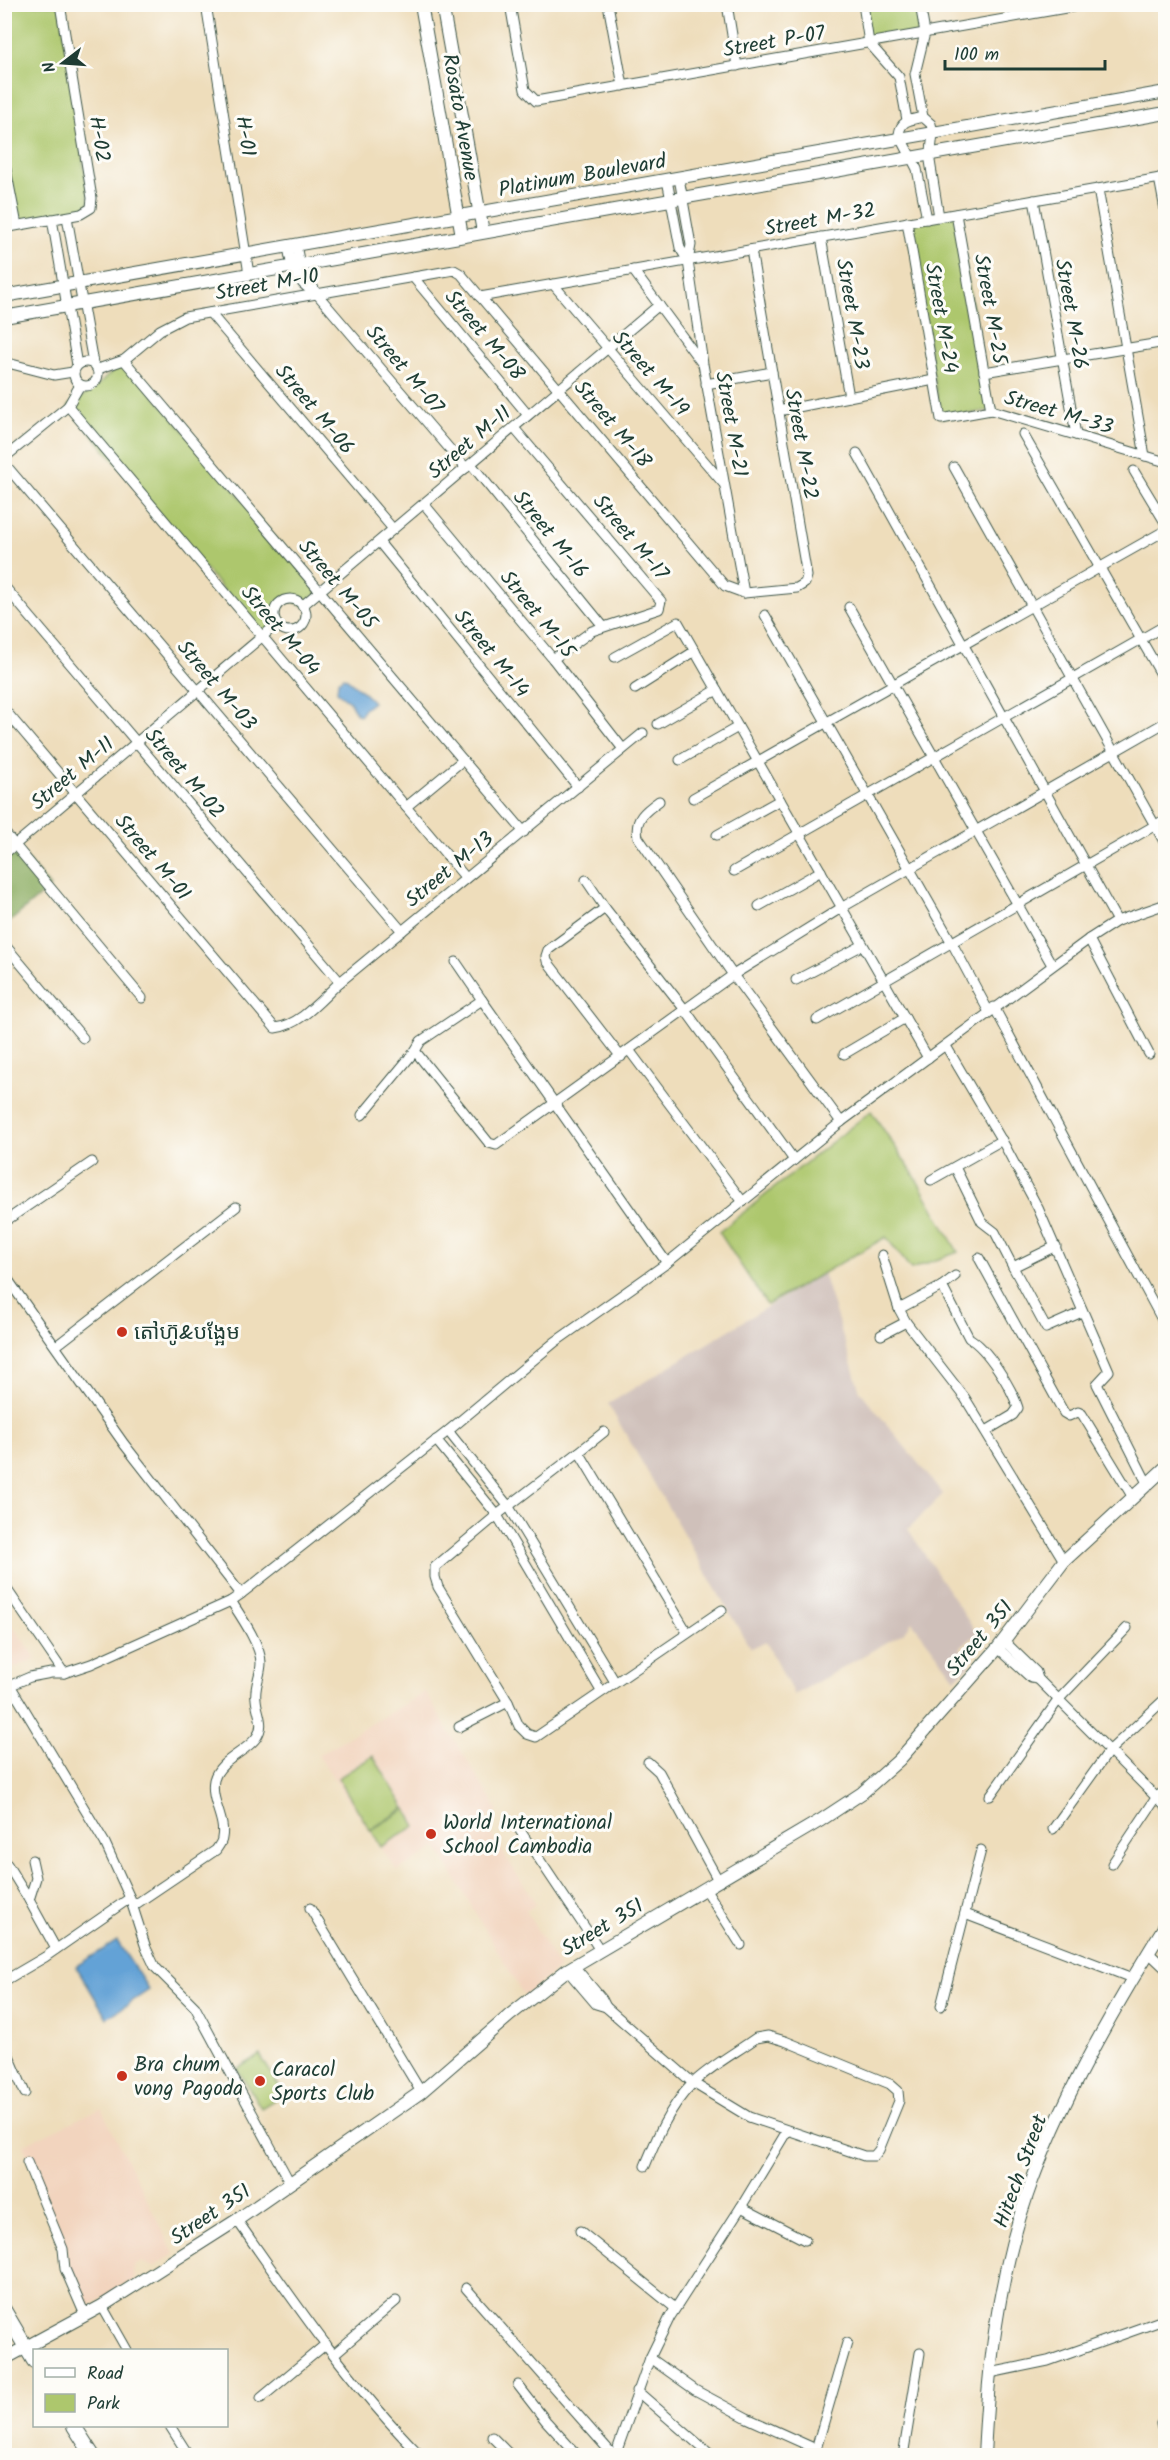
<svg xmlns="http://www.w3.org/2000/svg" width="1170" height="2460" viewBox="0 0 1170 2460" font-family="Kalam,'Noto Sans Khmer',sans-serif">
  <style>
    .built { fill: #f2d4be }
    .industrial { fill: #cfc0ba }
    .green { fill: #adc76d; stroke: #668250; stroke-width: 1.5 }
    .forest { fill: #8aac60; stroke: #54744a; stroke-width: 1.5 }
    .water { fill: #63a2d6; stroke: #417085; stroke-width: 1.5 }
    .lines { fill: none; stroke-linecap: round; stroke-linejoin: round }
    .minor-casing { stroke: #3e5548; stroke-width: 11 }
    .tertiary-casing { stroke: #3e5548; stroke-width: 14 }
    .secondary-casing { stroke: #3e5548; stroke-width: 16 }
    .minor { stroke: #fff; stroke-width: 9 }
    .tertiary { stroke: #fff; stroke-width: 12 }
    .secondary { stroke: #fff; stroke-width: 14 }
    .poi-dot { fill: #c8321e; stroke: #fdfcf7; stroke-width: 2 }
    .labels { text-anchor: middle; stroke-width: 6; stroke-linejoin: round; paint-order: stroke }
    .street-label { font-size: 21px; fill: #1f3d34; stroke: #fdfcf7 }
    .poi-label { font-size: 21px; fill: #1f3d34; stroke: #fdfcf7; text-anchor: start }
  </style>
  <rect width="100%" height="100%" fill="#fdfcf7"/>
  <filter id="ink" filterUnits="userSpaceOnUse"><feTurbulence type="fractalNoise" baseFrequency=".0167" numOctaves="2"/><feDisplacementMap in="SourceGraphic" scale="12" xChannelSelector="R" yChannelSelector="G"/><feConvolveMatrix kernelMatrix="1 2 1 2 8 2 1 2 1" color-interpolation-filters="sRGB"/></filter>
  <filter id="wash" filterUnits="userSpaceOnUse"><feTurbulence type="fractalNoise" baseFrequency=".008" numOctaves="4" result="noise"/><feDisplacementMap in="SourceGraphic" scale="24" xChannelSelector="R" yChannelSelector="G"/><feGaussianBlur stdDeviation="1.35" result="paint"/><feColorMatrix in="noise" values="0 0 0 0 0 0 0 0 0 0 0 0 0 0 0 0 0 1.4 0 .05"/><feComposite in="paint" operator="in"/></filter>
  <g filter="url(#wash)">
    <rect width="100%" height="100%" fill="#edb"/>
    <g class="built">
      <path d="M 4,1614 L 36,1658 L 5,1672 L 4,1672 Z"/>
      <path d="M 425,1692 L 498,1811 L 483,1821 L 536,1904 L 526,1911 L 559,1968 L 524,1996 L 437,1847 L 397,1871 L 318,1755 Z"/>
      <path d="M 101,2108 L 174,2254 L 154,2267 L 142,2262 L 134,2265 L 135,2279 L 88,2307 L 68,2267 L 67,2250 L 23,2145 Z"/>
    </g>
    <path class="industrial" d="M 823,1273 L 860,1391 L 943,1494 L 908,1529 L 977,1634 L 960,1647 L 969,1666 L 955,1678 L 912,1622 L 905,1632 L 794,1695 L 766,1642 L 750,1648 L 608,1404 Z"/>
    <g class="green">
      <path d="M 4,5 L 60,5 L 90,208 L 18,224 L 5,154 Z"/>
      <path d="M 863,5 L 920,5 L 925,33 L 869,43 Z"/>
      <path d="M 956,214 L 991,410 L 941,419 L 907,222 Z"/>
      <path d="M 124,360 L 320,591 L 302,606 L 291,600 L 281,602 L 274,614 L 277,624 L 262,636 L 68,406 L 96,387 Z"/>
      <path d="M 871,1111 L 914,1175 L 958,1252 L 911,1269 L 886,1237 L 767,1305 L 719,1232 Z"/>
      <path d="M 373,1756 L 405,1808 L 370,1830 L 338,1778 Z"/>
      <path d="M 406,1809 L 416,1826 L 381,1847 L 371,1830 Z"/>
      <path d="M 260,2055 L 284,2094 L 261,2108 L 237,2069 Z"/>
    </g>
    <path class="forest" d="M 15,845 L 50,887 L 5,926 L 4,854 Z"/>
    <g class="water">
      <path d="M 344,677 C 347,678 370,698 373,702 L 363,710 L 361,715 L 357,714 L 349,701 L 337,692 L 338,681 Z"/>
      <path d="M 117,1941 L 149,1990 L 107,2018 L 76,1966 Z"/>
    </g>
  </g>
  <g filter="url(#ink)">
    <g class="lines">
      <defs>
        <g id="minor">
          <path d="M 206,4 L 249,274"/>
          <path d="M 510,4 L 525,90 L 536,101 L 1089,4"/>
          <path d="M 608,4 L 623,86"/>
          <path d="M 727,4 L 737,66"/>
          <path d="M 863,4 L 869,43 L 899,77 L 907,120"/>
          <path d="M 920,4 L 925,33 L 915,74 L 923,117 L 931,124 L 933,133 L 930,161 L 939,217"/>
          <path d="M 923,117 C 910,120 901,120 899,134 L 917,169 L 927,219"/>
          <path d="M 4,159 L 17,225"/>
          <path d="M 679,178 L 691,245 L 688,261 L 703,364 L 744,593"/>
          <path d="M 1159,178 L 1166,215"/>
          <path d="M 667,180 L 680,248 L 688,261"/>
          <path d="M 1098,189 L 1145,456"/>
          <path d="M 1034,200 L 1076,435"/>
          <path d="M 956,214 L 991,410"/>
          <path d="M 67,217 L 93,363"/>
          <path d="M 52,219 L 77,365"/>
          <path d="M 907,222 L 941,419 L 991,410 L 1166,462"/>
          <path d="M 4,228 L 81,214 L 91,208 L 92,198 L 60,4"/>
          <path d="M 821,237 L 849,397"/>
          <path d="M 296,245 L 300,265 L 317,294 L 466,468"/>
          <path d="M 288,246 C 291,268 295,281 315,293"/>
          <path d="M 633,270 L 701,362"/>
          <path d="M 413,277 L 528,415"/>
          <path d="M 553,284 L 723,483"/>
          <path d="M 480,297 L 1166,177"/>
          <path d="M 210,313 L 393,529"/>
          <path d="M 124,360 L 524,832"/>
          <circle cx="86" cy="374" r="12"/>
          <path d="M 4,362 L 54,375 L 73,372"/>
          <path d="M 98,369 L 124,360 L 160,330 L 185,317 L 454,270 L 461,274 L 725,586 L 744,593 L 797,588 L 805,583 L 807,576 L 751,250"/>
          <path d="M 984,372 L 1166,342"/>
          <path d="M 706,384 L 772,372"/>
          <path d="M 68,406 L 466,878"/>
          <path d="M 778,411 L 934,380"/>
          <path d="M 514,428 L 661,601 L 659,609 L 592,631 L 553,659"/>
          <path d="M 1023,434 L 1166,683"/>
          <path d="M 857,453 L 1117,921"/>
          <path d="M 4,458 L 68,406 L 80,385"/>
          <path d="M 4,463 L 402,931"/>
          <path d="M 471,464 L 603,626"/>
          <path d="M 954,467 L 1166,845"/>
          <path d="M 1134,471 L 1166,524"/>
          <path d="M 424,504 L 553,659 L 623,749"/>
          <path d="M 379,542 L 578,787"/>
          <path d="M 4,586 L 340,982"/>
          <circle cx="290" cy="615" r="16"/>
          <path d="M 302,606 L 659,305"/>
          <path d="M 849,607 L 1052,965"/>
          <path d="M 765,615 L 952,943 L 989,1012"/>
          <path d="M 615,657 L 678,622 L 928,1058"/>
          <path d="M 635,689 L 695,651"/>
          <path d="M 4,709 L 275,1028 C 301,1025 321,999 340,982 L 643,733"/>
          <path d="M 658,724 L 717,690"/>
          <path d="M 680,760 L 738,727"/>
          <path d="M 693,798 L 1166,530"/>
          <path d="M 659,801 C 645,811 634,819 638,837 L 733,975 L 841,1122"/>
          <path d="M 406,807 L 463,760"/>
          <path d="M 4,832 L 142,998"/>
          <path d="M 717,835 L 780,800"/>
          <path d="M 4,854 L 277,624"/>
          <path d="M 734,871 L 1166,625"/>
          <path d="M 586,880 L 605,908 L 686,1011 L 794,1160"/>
          <path d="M 759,906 L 821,871"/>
          <path d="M 605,908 L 548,950 L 546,956 L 547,961 L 621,1057"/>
          <path d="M 1089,939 L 1149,1054"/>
          <path d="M 4,944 L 83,1038"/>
          <path d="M 456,962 L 482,1000"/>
          <path d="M 796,980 L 863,945"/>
          <path d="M 994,1007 L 1166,1327"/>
          <path d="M 817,1020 L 1166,819"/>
          <path d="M 946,1046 L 1005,1146 L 1038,1208 L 1109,1371 L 1097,1384 L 1147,1483"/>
          <path d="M 629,1050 L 743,1202"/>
          <path d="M 415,1051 L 421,1041 L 482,1000 L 667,1263"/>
          <path d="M 844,1054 L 905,1018"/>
          <path d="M 362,1115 L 415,1051 L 489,1143 L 496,1145 L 733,975 L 841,908 L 1166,722"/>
          <path d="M 955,1167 L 982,1222 L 995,1232 L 1013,1267 L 1056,1246"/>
          <path d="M 931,1180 L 1002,1140"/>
          <path d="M 4,1222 L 92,1162"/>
          <path d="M 882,1255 L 899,1309 L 906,1322 L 965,1398 L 1064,1561"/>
          <path d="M 979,1258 L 1064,1413 L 1069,1416 L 1078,1412 L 1082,1414 L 1132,1496"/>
          <path d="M 1013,1267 L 1046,1328 L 1082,1312"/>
          <path d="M 4,1274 L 124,1444 L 241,1594"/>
          <path d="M 942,1286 L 969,1338 C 987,1348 1012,1388 1018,1408 L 1013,1415 L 986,1431"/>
          <path d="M 899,1309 L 942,1286 L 955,1276"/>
          <path d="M 881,1335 L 906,1322"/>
          <path d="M 56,1346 L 236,1207"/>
          <path d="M 448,1431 L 509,1507 L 615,1682"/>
          <path d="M 436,1440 L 497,1515 L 601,1691"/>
          <path d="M 579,1452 L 604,1432"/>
          <path d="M 4,1585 L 64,1673"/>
          <path d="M 687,1632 L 579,1452 L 497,1515 L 435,1567 L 435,1577 L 438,1587 L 508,1702 L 519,1726 L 527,1734 L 536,1737 L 722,1610"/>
          <path d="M 1004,1641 L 1036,1672 L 1038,1679 L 1166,1807"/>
          <path d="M 998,1648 L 1031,1678 L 1038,1679"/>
          <path d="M 10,1685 L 105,1843 L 130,1898 L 146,1948 L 155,1967 L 195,2007 L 290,2183"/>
          <path d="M 4,1688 L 30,1677 L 51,1673 L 64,1673 L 91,1664 L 231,1601 L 241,1594 L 448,1431 L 555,1342 L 667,1263 L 841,1122 L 1089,939 L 1117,921 L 1166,904"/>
          <path d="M 459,1727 L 508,1702"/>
          <path d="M 648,1762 L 659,1772 L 718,1880"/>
          <path d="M 990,1796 L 1059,1699 L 1127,1628"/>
          <path d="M 519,1829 L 600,1950"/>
          <path d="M 1053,1829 L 1109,1751 L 1166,1698"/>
          <path d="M 32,1860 L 36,1878 L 29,1900 L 56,1949"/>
          <path d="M 7,1864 L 29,1900"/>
          <path d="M 1112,1864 L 1156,1798 L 1166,1789"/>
          <path d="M 705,1888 L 741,1945"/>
          <path d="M 133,1906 L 216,1850 C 218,1847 222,1842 222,1838 C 226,1819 210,1801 214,1780 C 219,1760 245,1753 256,1738 C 266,1724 257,1714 256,1699 C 254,1686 261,1675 261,1663 C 261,1645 240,1615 231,1601"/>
          <path d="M 310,1908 L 421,2092"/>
          <path d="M 965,1914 L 1132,1978"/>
          <path d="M 1148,1952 L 1166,1969"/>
          <path d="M 574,1966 L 602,1999 L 606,2007"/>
          <path d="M 567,1970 L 596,2004 L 606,2007 L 693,2083 L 749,2117 L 864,2156 L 874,2156 L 879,2150 L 899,2101 L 898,2091 L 890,2084 L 785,2041 L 768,2036 L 756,2038 C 735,2053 709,2067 691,2085 C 669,2108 657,2137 645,2166"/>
          <path d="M 4,1981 L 45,1957 L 130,1898"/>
          <path d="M 941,2006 L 981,1850"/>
          <path d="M 4,2044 L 25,2093"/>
          <path d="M 27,2162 L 63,2249 L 65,2269 L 85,2315"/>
          <path d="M 741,2207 L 805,2240"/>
          <path d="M 237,2220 C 294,2302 351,2385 421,2456"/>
          <path d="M 580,2231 L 675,2308"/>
          <path d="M 466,2288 L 614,2456"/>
          <path d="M 102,2306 L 127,2350"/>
          <path d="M 334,2354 L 396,2301"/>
          <path d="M 650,2358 L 695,2390 L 747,2418 L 816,2449"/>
          <path d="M 990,2373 L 1048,2361 L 1166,2319"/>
          <path d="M 518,2385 L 546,2421 L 578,2456"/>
          <path d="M 637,2391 L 712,2456"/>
          <path d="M 261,2398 L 326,2344"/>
          <path d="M 1166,2421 L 1161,2424 L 1166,2442"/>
          <path d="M 170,2426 L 189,2456"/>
          <path d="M 492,2437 L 511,2456"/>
          <path d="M 615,2456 L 650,2358 L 670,2317 L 741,2207 L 787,2131"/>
          <path d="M 814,2456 L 847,2343"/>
          <path d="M 903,2456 L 920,2353"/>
        </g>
        <g id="tertiary">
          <path d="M 421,4 L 462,236"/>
          <path d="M 442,4 L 483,232"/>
          <path d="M 4,296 L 1166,92"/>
          <path d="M 4,317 L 1166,113"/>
          <path d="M 4,2359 L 102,2306 L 237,2220 L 421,2092 L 510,2015 L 567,1970 L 821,1820 L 862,1793 L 899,1760 L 998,1648 L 1064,1561 L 1166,1467"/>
          <path d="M 984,2456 C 988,2369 998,2278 1027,2195 C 1059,2102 1114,2008 1166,1924"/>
        </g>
        <g id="secondary">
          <path d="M 4,2310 L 34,2361"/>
          <path d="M 74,2426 L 93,2456"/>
        </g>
      </defs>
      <use href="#minor" class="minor-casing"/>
      <use href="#tertiary" class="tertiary-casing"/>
      <use href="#secondary" class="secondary-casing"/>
      <use href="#minor" class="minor"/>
      <use href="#tertiary" class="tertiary"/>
      <use href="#secondary" class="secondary"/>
    </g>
  </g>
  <g class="poi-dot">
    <circle cx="122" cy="1332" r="6"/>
    <circle cx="431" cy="1834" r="6"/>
    <circle cx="122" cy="2076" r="6"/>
    <circle cx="260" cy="2081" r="6"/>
  </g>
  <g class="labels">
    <g class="street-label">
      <text transform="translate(774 41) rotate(-10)" y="7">Street P-07</text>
      <text transform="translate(461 117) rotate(80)" y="7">Rosato Avenue</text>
      <text transform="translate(246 136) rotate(81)" y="7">H-01</text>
      <text transform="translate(100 139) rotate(81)" y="7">H-02</text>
      <text transform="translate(582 175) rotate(-10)" y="7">Platinum Boulevard</text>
      <text transform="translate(820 219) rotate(-10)" y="7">Street M-32</text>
      <text transform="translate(267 284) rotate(-10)" y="7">Street M-10</text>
      <text transform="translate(991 309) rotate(80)" y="7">Street M-25</text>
      <text transform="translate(853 314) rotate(80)" y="7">Street M-23</text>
      <text transform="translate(1072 314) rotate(80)" y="7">Street M-26</text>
      <text transform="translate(942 318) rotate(80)" y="7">Street M-24</text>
      <text transform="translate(485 335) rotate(50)" y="7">Street M-08</text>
      <text transform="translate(405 369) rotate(50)" y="7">Street M-07</text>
      <text transform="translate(651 373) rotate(49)" y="7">Street M-19</text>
      <text transform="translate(315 409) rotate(50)" y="7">Street M-06</text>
      <text transform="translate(1059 412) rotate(16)" y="7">Street M-33</text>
      <text transform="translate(613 424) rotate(50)" y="7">Street M-18</text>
      <text transform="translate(732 424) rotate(80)" y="7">Street M-21</text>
      <text transform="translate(469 442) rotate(-40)" y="7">Street M-11</text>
      <text transform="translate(802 444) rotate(80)" y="7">Street M-22</text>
      <text transform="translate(551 534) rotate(51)" y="7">Street M-16</text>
      <text transform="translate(631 537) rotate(50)" y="7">Street M-17</text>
      <text transform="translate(338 584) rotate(50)" y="7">Street M-05</text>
      <text transform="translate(538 614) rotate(51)" y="7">Street M-15</text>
      <text transform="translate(281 630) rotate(50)" y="7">Street M-04</text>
      <text transform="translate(492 653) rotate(51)" y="7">Street M-14</text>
      <text transform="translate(217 685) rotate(50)" y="7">Street M-03</text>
      <text transform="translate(72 773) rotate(-40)" y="7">Street M-11</text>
      <text transform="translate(185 773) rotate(50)" y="7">Street M-02</text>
      <text transform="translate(153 857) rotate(50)" y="7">Street M-01</text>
      <text transform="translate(449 869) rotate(-39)" y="7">Street M-13</text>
      <text transform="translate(979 1638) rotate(-50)" y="7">Street 351</text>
      <text transform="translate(602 1927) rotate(-31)" y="7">Street 351</text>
      <text transform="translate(1020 2171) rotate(-70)" y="7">Hitech Street</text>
      <text transform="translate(210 2214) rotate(-34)" y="7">Street 351</text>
    </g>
    <g class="poi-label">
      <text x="134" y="1339">តៅហ៊ូ&amp;បង្អែម</text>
      <text x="443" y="1829">World International<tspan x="443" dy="24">School Cambodia</tspan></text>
      <text x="134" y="2071">Bra chum<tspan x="134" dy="24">vong Pagoda</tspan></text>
      <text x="272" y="2076">Caracol<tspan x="272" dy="24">Sports Club</tspan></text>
    </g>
  </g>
  <rect width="1170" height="2460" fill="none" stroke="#fdfcf7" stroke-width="24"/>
  <rect x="33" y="2349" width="195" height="78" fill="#fdfcf7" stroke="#a4b0a9" stroke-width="1.5"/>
  <rect x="45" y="2368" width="30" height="9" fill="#ffffff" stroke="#a4b0a9" stroke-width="1.5"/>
  <text x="87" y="2379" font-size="18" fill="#1f3d34">Road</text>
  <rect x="45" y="2394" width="30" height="18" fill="#adc76d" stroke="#a4b0a9" stroke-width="1.5"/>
  <text x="87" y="2409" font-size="18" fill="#1f3d34">Park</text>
  <g transform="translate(63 63) rotate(253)" stroke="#fdfcf7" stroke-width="4.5" paint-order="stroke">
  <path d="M0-4.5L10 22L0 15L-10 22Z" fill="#1f3d34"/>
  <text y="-9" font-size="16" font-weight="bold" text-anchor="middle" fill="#1f3d34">N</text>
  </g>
  <path d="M945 60v9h160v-9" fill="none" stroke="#1f3d34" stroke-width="3"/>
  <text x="954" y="60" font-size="18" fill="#1f3d34" stroke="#fdfcf7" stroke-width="4.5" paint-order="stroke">100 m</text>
</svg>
